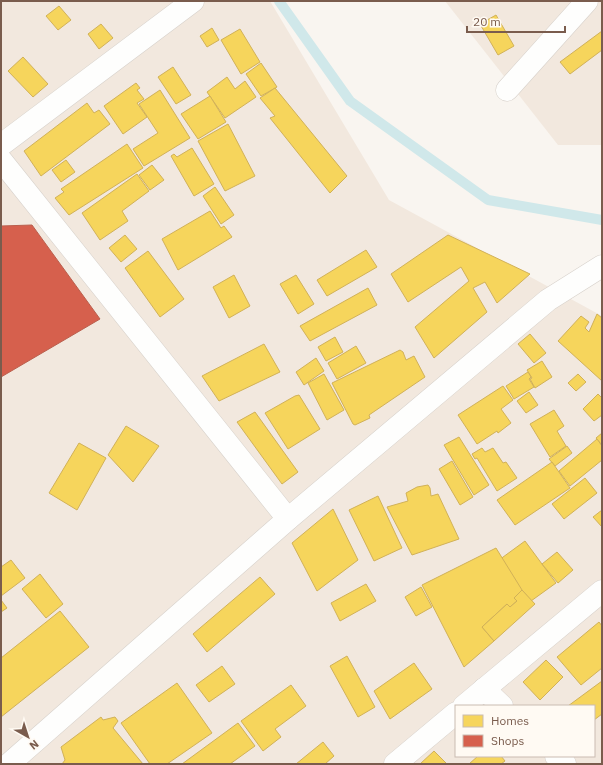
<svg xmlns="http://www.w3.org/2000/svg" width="603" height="765" viewBox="0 0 603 765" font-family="'IBM Plex Sans',sans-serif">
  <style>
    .residential { fill: #f2e8de; fill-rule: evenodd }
    .homes { fill: #f6d55c; stroke: #d1b158 }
    .shops { fill: #d6604d; stroke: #ba5f4d }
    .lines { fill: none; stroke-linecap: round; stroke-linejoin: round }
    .stream { stroke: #d0e8ea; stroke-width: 10 }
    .street-casing { stroke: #d7d1cb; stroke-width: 23 }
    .street { stroke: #fefefd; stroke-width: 22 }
  </style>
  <rect width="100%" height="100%" fill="#f9f5f0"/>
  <g class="residential">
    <path d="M 1,1 L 270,1 L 389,200 L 602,316 L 602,764 L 1,764 ZM 456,706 L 594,706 L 594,756 L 456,756 Z"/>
    <path d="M 445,1 L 602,1 L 602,145 L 558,145 Z"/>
  </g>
  <g class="homes">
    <path d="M 59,6 L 71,20 L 58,30 L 46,16 Z"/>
    <path d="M 496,15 L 514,46 L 498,55 L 480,24 Z"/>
    <path d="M 101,24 L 113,38 L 99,49 L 88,34 Z"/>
    <path d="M 212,28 L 219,40 L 207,47 L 200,36 Z"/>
    <path d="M 240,29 L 260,62 L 241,74 L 221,40 Z"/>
    <path d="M 602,31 L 602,50 L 570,74 L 560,62 Z"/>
    <path d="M 23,57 L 48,84 L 33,97 L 8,71 Z"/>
    <path d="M 261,63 L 277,87 L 261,96 L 246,74 Z"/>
    <path d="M 173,67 L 191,95 L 176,104 L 158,77 Z"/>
    <path d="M 227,77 L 235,89 L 245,81 L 256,97 L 225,118 L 207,92 Z"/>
    <path d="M 136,83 L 140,88 L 137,90 L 144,99 L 137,103 L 147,117 L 123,134 L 104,106 Z"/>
    <path d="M 275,88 L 347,176 L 330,193 L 270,118 L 275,116 L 260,98 Z"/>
    <path d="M 160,90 L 190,138 L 144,166 L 133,149 L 158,133 L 139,104 Z"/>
    <path d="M 210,96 L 226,122 L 198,139 L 181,114 Z"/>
    <path d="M 87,103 L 94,113 L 99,110 L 110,124 L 41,176 L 24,151 Z"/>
    <path d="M 228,124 L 255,176 L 225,191 L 198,141 Z"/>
    <path d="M 127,144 L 143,168 L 69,215 L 55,198 L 64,192 L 61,189 Z"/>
    <path d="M 192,148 L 214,184 L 194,196 L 171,156 L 174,154 L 177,157 Z"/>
    <path d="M 66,160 L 75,172 L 61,182 L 52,170 Z"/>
    <path d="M 152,165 L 164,180 L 150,190 L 139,175 Z"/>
    <path d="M 137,174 L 149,191 L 122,211 L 128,221 L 100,240 L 82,213 Z"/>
    <path d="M 215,187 L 234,215 L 221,224 L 203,196 Z"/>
    <path d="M 210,211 L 221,228 L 224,226 L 232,237 L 178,270 L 162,239 Z"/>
    <path d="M 125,235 L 137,249 L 121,262 L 109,248 Z"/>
    <path d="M 448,235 L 530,274 L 497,303 L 485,282 L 473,288 L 487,312 L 434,358 L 415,327 L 469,281 L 461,267 L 408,302 L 391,274 Z"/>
    <path d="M 366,250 L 377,267 L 327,296 L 317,280 Z"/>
    <path d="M 148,251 L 184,299 L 160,317 L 125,268 Z"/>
    <path d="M 234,275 L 250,306 L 229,318 L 213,287 Z"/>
    <path d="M 296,275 L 314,304 L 298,314 L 280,284 Z"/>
    <path d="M 368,288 L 377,305 L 310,341 L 300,326 Z"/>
    <path d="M 597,314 L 602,318 L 602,381 L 558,341 L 581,316 L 589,322 L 585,328 L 589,332 Z"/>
    <path d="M 530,334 L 546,353 L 534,363 L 518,344 Z"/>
    <path d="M 335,337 L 343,352 L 326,361 L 318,347 Z"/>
    <path d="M 264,344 L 280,372 L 219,401 L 202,376 Z"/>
    <path d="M 356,346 L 366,363 L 337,379 L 328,363 Z"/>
    <path d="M 400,350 L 403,352 L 406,360 L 414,356 L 425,377 L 369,415 L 370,418 L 355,425 L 353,424 L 332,383 Z"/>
    <path d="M 316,358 L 324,371 L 304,385 L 296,372 Z"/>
    <path d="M 542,361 L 552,377 L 535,388 L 530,379 L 532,378 L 527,370 Z"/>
    <path d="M 528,372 L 531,377 L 529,379 L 534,387 L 514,399 L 506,386 Z"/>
    <path d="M 324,374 L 344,410 L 327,420 L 308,383 Z"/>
    <path d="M 578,374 L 586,382 L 576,391 L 568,383 Z"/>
    <path d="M 503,386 L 513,400 L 501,409 L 511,423 L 498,433 L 497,431 L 477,444 L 458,415 Z"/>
    <path d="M 529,392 L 538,405 L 526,413 L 517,401 Z"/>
    <path d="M 598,394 L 602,398 L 602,415 L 594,421 L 583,409 Z"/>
    <path d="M 299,395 L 320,429 L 288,449 L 265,413 L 295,396 Z"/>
    <path d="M 554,410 L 564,426 L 557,431 L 566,446 L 550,457 L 530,424 Z"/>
    <path d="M 255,412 L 298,472 L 282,484 L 237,422 Z"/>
    <path d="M 126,426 L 159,446 L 133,482 L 108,455 Z"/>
    <path d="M 602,433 L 602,445 L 596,438 Z"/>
    <path d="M 459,437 L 489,485 L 474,495 L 444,445 Z"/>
    <path d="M 597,439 L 602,446 L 602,460 L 570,486 L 559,471 Z"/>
    <path d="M 79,443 L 106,458 L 77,510 L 49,493 Z"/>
    <path d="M 567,446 L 572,453 L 555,466 L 549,459 Z"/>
    <path d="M 482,448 L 485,452 L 493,448 L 503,463 L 506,462 L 517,478 L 497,491 L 477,458 L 475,459 L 472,454 Z"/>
    <path d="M 452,461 L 473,497 L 460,505 L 439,469 Z"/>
    <path d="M 552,462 L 570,488 L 515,525 L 497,500 Z"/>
    <path d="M 585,478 L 597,493 L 564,519 L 552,504 Z"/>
    <path d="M 428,485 L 430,488 L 431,496 L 438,494 L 459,539 L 412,555 L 387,507 L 408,501 L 406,493 L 417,487 Z"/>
    <path d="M 378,496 L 402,548 L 374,561 L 349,510 Z"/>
    <path d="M 333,509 L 358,560 L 317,591 L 292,543 Z"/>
    <path d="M 602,510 L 602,527 L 593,517 Z"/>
    <path d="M 525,541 L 556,583 L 531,601 L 522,590 L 511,600 L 490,571 L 501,562 L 499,560 Z"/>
    <path d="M 496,548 L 522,590 L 514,598 L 517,601 L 510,607 L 507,604 L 482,627 L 494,641 L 464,667 L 422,585 Z"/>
    <path d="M 557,552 L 573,570 L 558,583 L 542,564 Z"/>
    <path d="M 11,560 L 25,578 L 1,596 L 1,567 Z"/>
    <path d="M 40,574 L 63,604 L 46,618 L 22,589 Z"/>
    <path d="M 260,577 L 275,594 L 207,652 L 193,634 Z"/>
    <path d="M 366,584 L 376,601 L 340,621 L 331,603 Z"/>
    <path d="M 421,587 L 432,607 L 416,616 L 405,597 Z"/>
    <path d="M 522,590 L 535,604 L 494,641 L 482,627 L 507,604 L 510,607 L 517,601 L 514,598 Z"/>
    <path d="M 1,600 L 7,608 L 1,612 Z"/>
    <path d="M 60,611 L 89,647 L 1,717 L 1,658 Z"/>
    <path d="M 599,622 L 602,626 L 602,668 L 581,685 L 557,657 Z"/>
    <path d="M 347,656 L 375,707 L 358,717 L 330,666 Z"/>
    <path d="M 546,660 L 563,677 L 540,700 L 523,682 Z"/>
    <path d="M 414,663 L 432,689 L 390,719 L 374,691 Z"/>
    <path d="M 222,666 L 235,684 L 209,702 L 196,685 Z"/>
    <path d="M 602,681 L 602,714 L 594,720 L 594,706 L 568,706 Z"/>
    <path d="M 177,683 L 212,733 L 167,764 L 150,764 L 121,723 Z"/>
    <path d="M 291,685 L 306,706 L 275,729 L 281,737 L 263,751 L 241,721 Z"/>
    <path d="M 101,717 L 103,720 L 115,717 L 118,721 L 113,728 L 143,764 L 62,764 L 65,760 L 61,747 Z"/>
    <path d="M 238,723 L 255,746 L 230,764 L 182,764 Z"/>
    <path d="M 323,742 L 334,756 L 325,764 L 296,764 Z"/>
    <path d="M 434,751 L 447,764 L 420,764 Z"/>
    <path d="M 478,756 L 501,756 L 505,761 L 501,764 L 469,764 Z"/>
  </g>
  <path class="shops" d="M 32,225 L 100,319 L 1,377 L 1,226 Z"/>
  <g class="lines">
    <path class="stream" d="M 279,1 L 350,101 L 488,200 L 602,220"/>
    <defs>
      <g id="street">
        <path d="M 507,90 L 587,1"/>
        <path d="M 1,145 L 193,1"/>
        <path d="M 1,160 L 288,519"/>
        <path d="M 484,689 L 502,706"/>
        <path d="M 464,706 L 602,591"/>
        <path d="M 556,756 L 565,764"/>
        <path d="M 9,764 L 288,519 L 548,300 L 602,266"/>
        <path d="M 395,764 L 456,713"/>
      </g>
    </defs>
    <use href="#street" class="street-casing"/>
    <use href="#street" class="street"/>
  </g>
  <rect width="603" height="765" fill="none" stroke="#7a5c4d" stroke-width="4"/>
  <rect x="455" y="705" width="140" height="52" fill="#fffaf3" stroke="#cabbb1"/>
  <rect x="463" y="715" width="20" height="12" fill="#f6d55c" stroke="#cabbb1"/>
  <text x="491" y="725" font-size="12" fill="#7a5c4d">Homes</text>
  <rect x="463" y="735" width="20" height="12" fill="#d6604d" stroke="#cabbb1"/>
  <text x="491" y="745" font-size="12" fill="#7a5c4d">Shops</text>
  <g transform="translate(28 737) rotate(141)" stroke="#fffaf3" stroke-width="3" paint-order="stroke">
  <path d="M0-3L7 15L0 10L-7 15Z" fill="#7a5c4d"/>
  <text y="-6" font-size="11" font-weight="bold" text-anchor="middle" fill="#7a5c4d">N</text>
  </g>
  <path d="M467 26v6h98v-6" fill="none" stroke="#7a5c4d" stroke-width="2"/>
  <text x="473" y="26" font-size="12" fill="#7a5c4d" stroke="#fffaf3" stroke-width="3" paint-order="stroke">20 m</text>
</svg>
